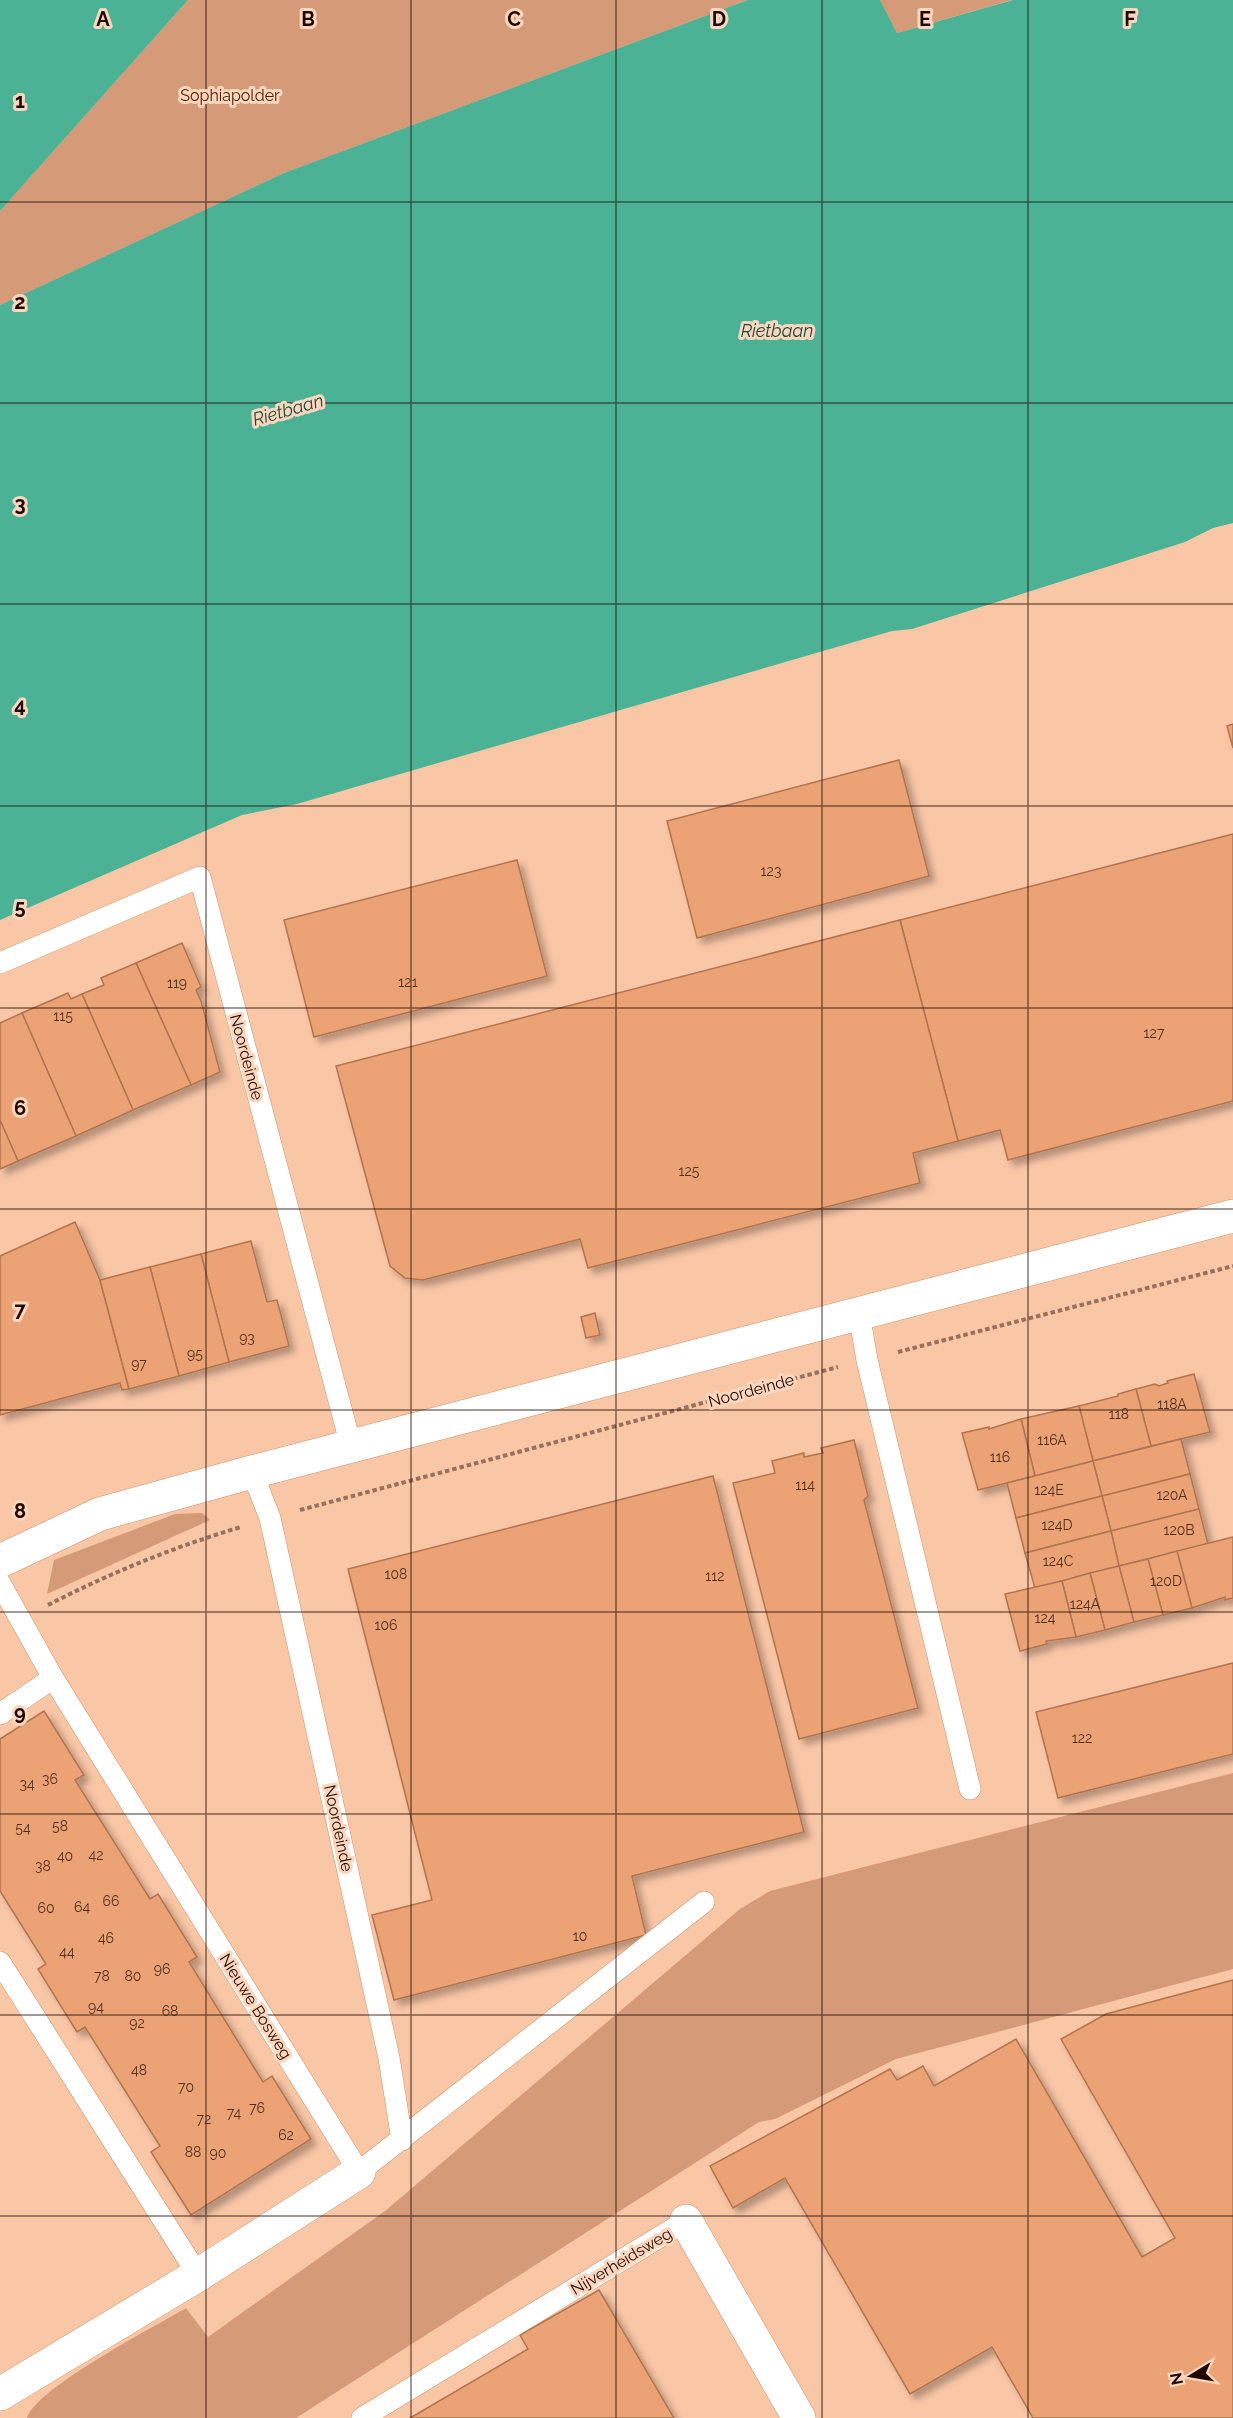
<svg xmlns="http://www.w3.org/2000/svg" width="1233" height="2418" viewBox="0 0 1233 2418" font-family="Raleway,sans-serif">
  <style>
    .green { fill: #d59b78 }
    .water { fill: #4bb296 }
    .building { fill: #eba376; stroke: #b07550; stroke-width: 1.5; filter: url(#shadow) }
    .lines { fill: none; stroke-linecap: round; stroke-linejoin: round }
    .service-casing { stroke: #ce916b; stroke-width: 22 }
    .minor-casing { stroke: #ce916b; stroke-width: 34 }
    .secondary-casing { stroke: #ce916b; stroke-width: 34 }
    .path { stroke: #97715c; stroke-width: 4; stroke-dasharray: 4.5 3; stroke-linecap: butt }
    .service { stroke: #fff; stroke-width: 21 }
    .minor { stroke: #fff; stroke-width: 33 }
    .secondary { stroke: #fff; stroke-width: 33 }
    .grid { fill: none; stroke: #1e0800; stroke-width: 1.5; stroke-opacity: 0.55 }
    .labels { text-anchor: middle; stroke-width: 6; stroke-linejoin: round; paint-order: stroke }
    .number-label { font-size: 14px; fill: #512f1e }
    .park-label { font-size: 16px; fill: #4e2100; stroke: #fdd6be }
    .street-label { font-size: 16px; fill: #1e0800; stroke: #fdd6be }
    .water-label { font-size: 18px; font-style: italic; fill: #1f4b3f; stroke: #fdd6be }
    .grid-label { font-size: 20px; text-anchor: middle; font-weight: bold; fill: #1e0800; stroke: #fdd6be; stroke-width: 6; stroke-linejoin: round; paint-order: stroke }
  </style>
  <defs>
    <filter id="shadow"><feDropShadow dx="5.5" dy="5.5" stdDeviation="3" flood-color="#0004"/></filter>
  </defs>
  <rect width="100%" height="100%" fill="#f9c6a6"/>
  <g class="green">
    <path d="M 188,0 L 748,0 L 284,173 L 0,305 L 0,211 Z"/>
    <path d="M 880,0 L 1012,0 L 897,33 Z"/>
    <path d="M 202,1513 L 210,1520 L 47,1594 L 54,1560 L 175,1514 Z"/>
    <path d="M 1233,1773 L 1233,1969 L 896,2059 L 775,2119 L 759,2122 L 296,2418 L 27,2418 C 36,2388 154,2327 186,2308 L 208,2337 L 385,2211 L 740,1909 L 770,1891 Z"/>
  </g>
  <g class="water">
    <path d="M 0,0 L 188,0 L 0,211 Z"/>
    <path d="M 748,0 L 880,0 L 897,33 L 1013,0 L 1233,0 L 1233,523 L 1213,528 L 1185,542 L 912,629 L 892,631 L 297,804 L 242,815 L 0,920 L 0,305 L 284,173 Z"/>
  </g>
  <g class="building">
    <path d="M 1233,724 L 1233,748 L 1227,726 Z"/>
    <path d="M 899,760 L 929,876 L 697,938 L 667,821 Z"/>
    <path d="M 1233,834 L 1233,1101 L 1008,1160 L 1000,1130 L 958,1141 L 900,920 Z"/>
    <path d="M 517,860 L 547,976 L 314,1037 L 284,920 Z"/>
    <path d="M 900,920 L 958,1141 L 913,1153 L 920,1183 L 588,1268 L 580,1239 L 423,1280 L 405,1278 L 390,1266 L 336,1066 Z"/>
    <path d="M 182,943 L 201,987 L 196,990 L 201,1001 L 220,1072 L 191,1085 L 136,963 Z"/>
    <path d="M 136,963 L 191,1085 L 133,1110 L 82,994 L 104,985 L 101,978 Z"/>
    <path d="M 68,993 L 71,999 L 82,994 L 133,1110 L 76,1136 L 22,1013 Z"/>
    <path d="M 22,1013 L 76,1136 L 18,1161 L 0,1120 L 0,1023 Z"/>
    <path d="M 0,1120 L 18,1161 L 0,1169 Z"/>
    <path d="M 75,1222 L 100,1280 L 129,1389 L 122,1390 L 120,1383 L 0,1415 L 0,1256 Z"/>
    <path d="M 251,1241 L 267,1302 L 277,1300 L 289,1346 L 229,1362 L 201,1254 Z"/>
    <path d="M 201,1254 L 229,1362 L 179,1376 L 150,1267 Z"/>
    <path d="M 150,1267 L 179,1376 L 129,1389 L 100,1280 Z"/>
    <path d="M 595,1313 L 600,1335 L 586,1338 L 581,1317 Z"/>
    <path d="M 1194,1374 L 1210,1432 L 1151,1446 L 1136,1389 L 1155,1384 L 1159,1386 L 1168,1383 L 1167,1381 Z"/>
    <path d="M 1136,1389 L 1151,1446 L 1093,1461 L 1079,1406 L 1118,1396 L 1118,1394 Z"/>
    <path d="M 1079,1406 L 1093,1461 L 1035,1476 L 1021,1419 Z"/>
    <path d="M 1021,1419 L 1035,1476 L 978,1490 L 962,1433 L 989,1427 L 989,1429 Z"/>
    <path d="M 1181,1439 L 1190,1474 L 1102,1496 L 1093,1461 Z"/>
    <path d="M 854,1440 L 868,1496 L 864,1500 L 918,1708 L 799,1739 L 733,1483 L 775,1473 L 772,1461 L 804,1453 L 804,1457 L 823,1453 L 821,1448 Z"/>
    <path d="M 1093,1461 L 1102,1496 L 1016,1518 L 1007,1483 Z"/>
    <path d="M 1190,1474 L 1199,1509 L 1111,1531 L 1102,1496 Z"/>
    <path d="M 713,1476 L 804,1832 L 632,1876 L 646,1935 L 394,2000 L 372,1915 L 432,1900 L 348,1569 Z"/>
    <path d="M 1102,1496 L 1111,1531 L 1025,1553 L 1016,1518 Z"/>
    <path d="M 1199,1509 L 1208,1544 L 1119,1566 L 1111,1531 Z"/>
    <path d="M 1111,1531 L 1119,1566 L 1035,1588 L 1025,1553 Z"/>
    <path d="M 1233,1537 L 1233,1598 L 1225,1600 L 1225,1597 L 1192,1608 L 1177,1551 Z"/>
    <path d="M 1177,1551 L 1192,1608 L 1163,1615 L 1148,1559 Z"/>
    <path d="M 1148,1559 L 1163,1615 L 1134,1622 L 1119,1566 Z"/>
    <path d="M 1119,1566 L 1134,1622 L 1105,1630 L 1090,1573 Z"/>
    <path d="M 1090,1573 L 1105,1630 L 1076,1637 L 1062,1581 Z"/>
    <path d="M 1062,1581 L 1076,1637 L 1046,1641 L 1047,1644 L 1020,1651 L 1005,1594 Z"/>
    <path d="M 1233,1663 L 1233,1754 L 1058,1798 L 1036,1712 Z"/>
    <path d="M 44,1711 L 84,1775 L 75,1780 L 150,1899 L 158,1894 L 197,1957 L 189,1962 L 263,2082 L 272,2076 L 311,2139 L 191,2215 L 151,2152 L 160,2146 L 85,2027 L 77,2032 L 38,1969 L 46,1964 L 0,1891 L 0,1739 Z"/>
    <path d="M 1233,1980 L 1233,2418 L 1033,2418 L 992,2347 L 910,2394 L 785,2178 L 733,2208 L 710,2166 L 890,2069 L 897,2080 L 923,2066 L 934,2086 L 1016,2039 L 1142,2257 L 1175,2238 L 1061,2039 L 1106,2014 Z"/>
    <path d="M 599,2290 L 674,2418 L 410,2418 L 528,2349 L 520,2335 Z"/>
  </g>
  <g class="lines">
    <defs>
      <g id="service">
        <path d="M 0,963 L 200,877 L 351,1446"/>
        <path d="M 859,1313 L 867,1360 L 970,1789"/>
        <path d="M 252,1472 L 270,1518 L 389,2058 L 402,2140"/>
        <path d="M 0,1583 L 53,1678 L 359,2172 L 704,1902"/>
        <path d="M 0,1714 L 53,1678"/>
        <path d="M 0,1962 L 198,2275"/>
        <path d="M 362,2418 L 686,2221"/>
      </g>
      <g id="minor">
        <path d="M 686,2221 L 799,2418"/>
        <path d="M 0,2394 L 198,2275 L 359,2172"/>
      </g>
      <path id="secondary" d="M 0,1561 L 100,1514 L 252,1472 L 1233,1216"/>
    </defs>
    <use href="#service" class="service-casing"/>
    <use href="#minor" class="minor-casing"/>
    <use href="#secondary" class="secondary-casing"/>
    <g class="path">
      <path d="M 898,1352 L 1233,1266"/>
      <path d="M 300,1510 L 838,1367"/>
      <path d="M 48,1605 C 110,1573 174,1547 241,1527"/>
    </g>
    <use href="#service" class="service"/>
    <use href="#minor" class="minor"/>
    <use href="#secondary" class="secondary"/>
  </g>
  <path class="grid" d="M 206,0 L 206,2418M 411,0 L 411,2418M 616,0 L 616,2418M 822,0 L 822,2418M 1028,0 L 1028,2418M 0,202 L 1233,202M 0,403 L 1233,403M 0,604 L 1233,604M 0,806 L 1233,806M 0,1008 L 1233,1008M 0,1209 L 1233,1209M 0,1410 L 1233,1410M 0,1612 L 1233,1612M 0,1814 L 1233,1814M 0,2015 L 1233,2015M 0,2216 L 1233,2216"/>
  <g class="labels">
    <g class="number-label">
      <text x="771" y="876">123</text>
      <text x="408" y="987">121</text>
      <text x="177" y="988">119</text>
      <text x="63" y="1021">115</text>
      <text x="1154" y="1038">127</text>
      <text x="689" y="1176">125</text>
      <text x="247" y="1343">93</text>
      <text x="195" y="1359">95</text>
      <text x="139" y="1369">97</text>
      <text x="1172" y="1409">118A</text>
      <text x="1119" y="1419">118</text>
      <text x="1052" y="1445">116A</text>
      <text x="1000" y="1462">116</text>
      <text x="805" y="1490">114</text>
      <text x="1049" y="1495">124E</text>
      <text x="1172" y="1500">120A</text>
      <text x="1057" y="1530">124D</text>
      <text x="1179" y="1535">120B</text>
      <text x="1058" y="1566">124C</text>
      <text x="396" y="1579">108</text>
      <text x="715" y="1581">112</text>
      <text x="1166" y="1586">120D</text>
      <text x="1085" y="1609">124A</text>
      <text x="1045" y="1623">124</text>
      <text x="386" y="1630">106</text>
      <text x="1082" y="1743">122</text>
      <text x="50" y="1784">36</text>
      <text x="27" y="1789">34</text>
      <text x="60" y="1831">58</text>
      <text x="23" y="1833">54</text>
      <text x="96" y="1860">42</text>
      <text x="65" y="1861">40</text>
      <text x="43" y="1871">38</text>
      <text x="111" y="1906">66</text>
      <text x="82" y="1912">64</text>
      <text x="46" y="1913">60</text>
      <text x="580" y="1941">10</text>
      <text x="106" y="1943">46</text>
      <text x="67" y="1957">44</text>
      <text x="162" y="1974">96</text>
      <text x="102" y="1981">78</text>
      <text x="133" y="1981">80</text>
      <text x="96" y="2012">94</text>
      <text x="170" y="2016">68</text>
      <text x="137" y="2028">92</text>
      <text x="139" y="2075">48</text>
      <text x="186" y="2092">70</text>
      <text x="257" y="2113">76</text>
      <text x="234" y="2118">74</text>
      <text x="204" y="2124">72</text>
      <text x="286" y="2140">62</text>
      <text x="193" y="2157">88</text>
      <text x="218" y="2158">90</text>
    </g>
    <g class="park-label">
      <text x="230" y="101">Sophiapolder</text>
    </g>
    <g class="street-label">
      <text transform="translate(247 1057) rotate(75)" y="6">Noordeinde</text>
      <text transform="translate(751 1390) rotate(-15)" y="6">Noordeinde</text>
      <text transform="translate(339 1828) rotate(78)" y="6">Noordeinde</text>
      <text transform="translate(256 2006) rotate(58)" y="6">Nieuwe Bosweg</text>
      <text transform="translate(621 2261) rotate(-31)" y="6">Nijverheidsweg</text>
    </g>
    <g class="water-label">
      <text x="777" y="337">Rietbaan</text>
      <text transform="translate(288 410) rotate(-16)" y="6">Rietbaan</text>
    </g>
  </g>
  <g class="grid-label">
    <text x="103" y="26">A</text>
    <text x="308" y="26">B</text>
    <text x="514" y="26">C</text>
    <text x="719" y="26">D</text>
    <text x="925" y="26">E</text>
    <text x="1130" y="26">F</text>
    <text x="20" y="108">1</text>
    <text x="20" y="309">2</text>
    <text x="20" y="511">3</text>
    <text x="20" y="712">4</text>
    <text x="20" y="914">5</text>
    <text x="20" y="1115">6</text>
    <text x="20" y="1317">7</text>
    <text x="20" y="1518">8</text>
    <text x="20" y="1720">9</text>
  </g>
  <g transform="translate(1191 2376) rotate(259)" stroke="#fdd6be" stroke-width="4.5" paint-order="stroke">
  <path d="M0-4.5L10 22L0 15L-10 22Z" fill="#1e0800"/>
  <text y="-9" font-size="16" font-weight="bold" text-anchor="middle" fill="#1e0800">N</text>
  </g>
</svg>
